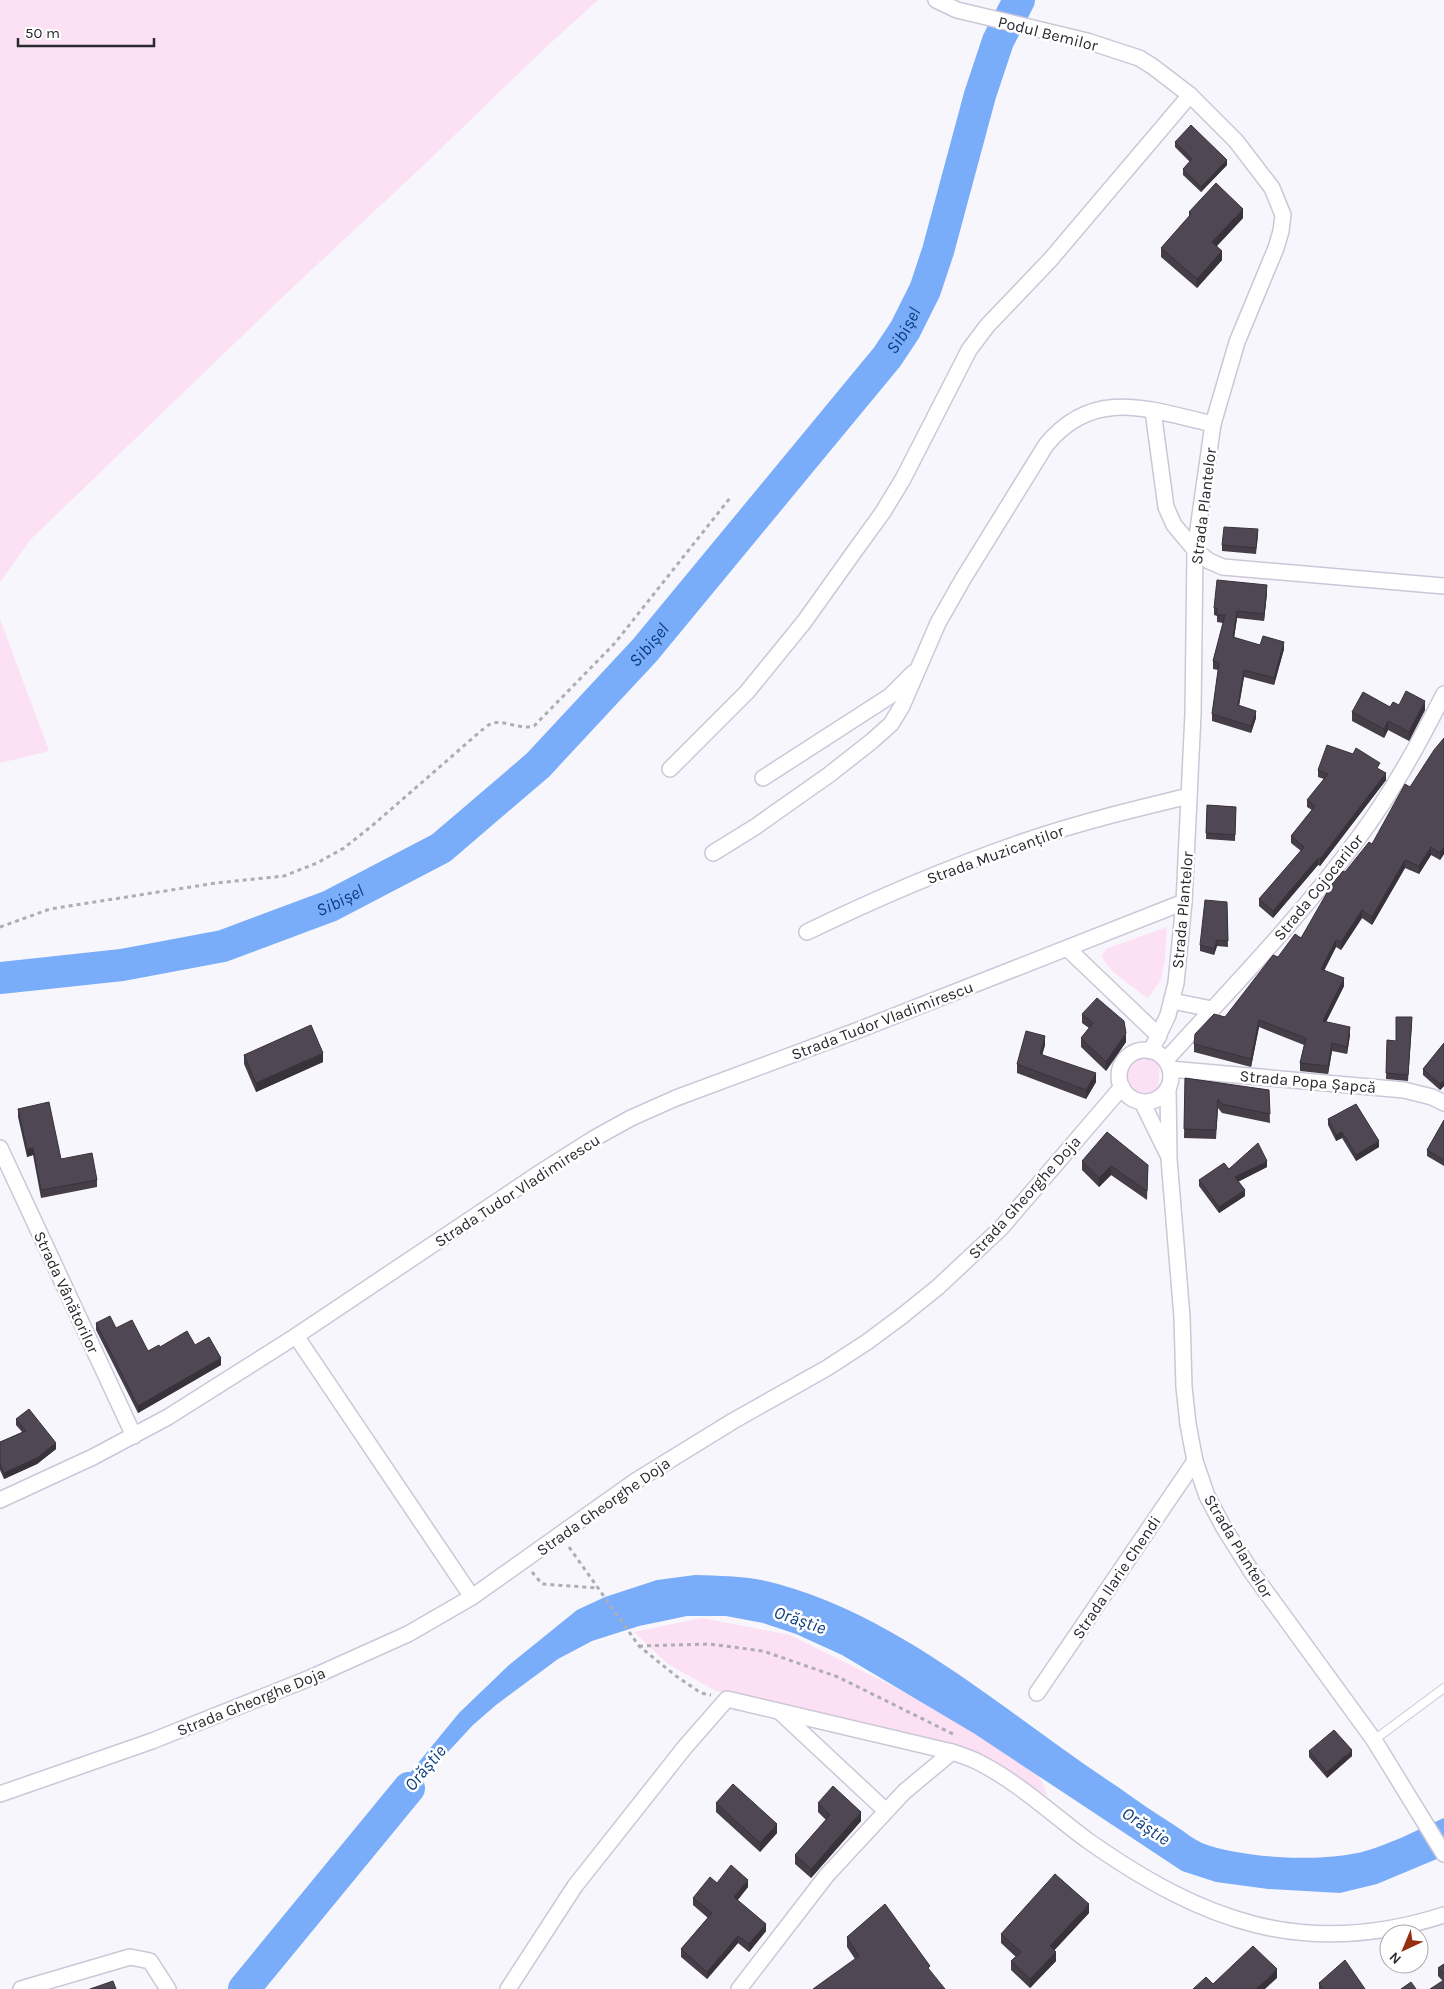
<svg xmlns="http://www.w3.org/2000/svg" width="1444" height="1989" viewBox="0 0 1444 1989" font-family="Karla,sans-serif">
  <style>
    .green { fill: #fce0f3 }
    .water { fill: #79adf9 }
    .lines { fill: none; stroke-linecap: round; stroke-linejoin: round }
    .river { stroke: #79adf9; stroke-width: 32 }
    .service-casing { stroke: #cbc7d8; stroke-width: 10 }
    .minor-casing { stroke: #cbc7d8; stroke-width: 18 }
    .path { stroke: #aeadb3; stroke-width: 3; stroke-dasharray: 4 4; stroke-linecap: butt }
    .service { stroke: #fff; stroke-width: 8 }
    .minor { stroke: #fff; stroke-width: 15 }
    .wall { fill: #453d48 }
    .shaded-wall { fill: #38323b }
    .building { fill: #504754; stroke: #38323b }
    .labels { text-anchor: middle; stroke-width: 5; stroke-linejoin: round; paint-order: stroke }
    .street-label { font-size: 16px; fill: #2a292f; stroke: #fff }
    .water-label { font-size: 18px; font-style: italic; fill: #0d3e80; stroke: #fff }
  </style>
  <rect width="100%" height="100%" fill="#f8f6fd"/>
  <g class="green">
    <path d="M 0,0 L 598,0 L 544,49 L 427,162 L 290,290 L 31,539 L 0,582 Z"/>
    <path d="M 0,619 L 49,751 L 0,763 Z"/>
    <path d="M 1167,927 L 1165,958 L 1161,980 L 1148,998 C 1136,989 1104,969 1102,955 L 1106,949 Z"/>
    <path d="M 1150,1057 L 1160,1063 L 1158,1092 C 1119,1106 1117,1058 1150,1057 Z"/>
    <path d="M 702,1618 L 790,1635 L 971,1725 L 1038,1774 L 1048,1796 L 990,1763 L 934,1740 L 716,1691 L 668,1664 L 634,1632 Z"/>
  </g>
  <path class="water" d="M 695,1575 C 723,1576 751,1576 778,1584 C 907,1620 1008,1715 1118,1787 C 1137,1801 1157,1814 1177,1827 C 1185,1832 1193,1839 1202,1843 C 1243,1859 1333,1864 1375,1848 C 1399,1840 1421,1828 1444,1818 L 1444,1856 L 1377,1884 L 1340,1893 L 1268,1889 L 1216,1882 L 1182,1871 L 975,1734 L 842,1655 L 796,1634 L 763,1623 L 726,1616 L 687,1616 L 639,1626 L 592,1641 L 558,1659 L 496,1705 L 473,1725 L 382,1823 L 376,1819 L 409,1774 L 459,1713 L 509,1665 L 577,1610 L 605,1597 L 657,1580 Z"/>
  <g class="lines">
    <g class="river">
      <path id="s1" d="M 0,978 L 122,965 L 223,946 L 330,906 L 441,848 L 538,765 L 645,650 L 887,357 L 905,330 L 925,290 L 938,251 L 980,95 L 998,41 L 1019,0"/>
      <path d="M 244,1989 L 409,1788"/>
    </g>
    <defs>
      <path id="service" d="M 1374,1740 L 1444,1688"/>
      <g id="minor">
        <path d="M 936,0 L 957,10 L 1087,41 L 1139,58 L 1152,66 L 1190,95 L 1236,141 L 1272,188 L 1283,215 L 1281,231 L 1276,248 L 1237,342 L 1213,424 L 1195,550 L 1193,714 L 1184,902 L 1176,983 L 1168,1015 L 1151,1051"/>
        <path d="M 1153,411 L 1166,507 L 1174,525 L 1195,550 L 1209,561 L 1223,567 L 1444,586"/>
        <path d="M 670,769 L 747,692 L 804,622 L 854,552 L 883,512 L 903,479 L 969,350 L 987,326 L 1050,260 L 1190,95"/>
        <path d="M 763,778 L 890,696 L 913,673"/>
        <path d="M 713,853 L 755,827 L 830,774 L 872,741 L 891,724 L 902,706 L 938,623 L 963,579 L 1046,445 C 1094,386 1150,410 1213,424"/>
        <path d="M 807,932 C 879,897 952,866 1028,840 C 1081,822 1135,809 1189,796"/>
        <path d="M 1068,949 L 1159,1036"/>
        <path d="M 1172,1001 L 1212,1009"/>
        <circle cx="1145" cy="1076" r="26"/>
        <path d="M 1166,1060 C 1231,988 1301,917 1359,837 C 1392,793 1419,743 1444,694"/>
        <path d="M 1170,1069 L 1404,1090 L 1432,1097 L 1444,1103"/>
        <path d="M 1168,1088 L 1169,1159 L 1182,1317 L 1184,1387 L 1188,1424 L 1195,1461 L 1207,1496 L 1224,1528 L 1253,1574 L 1374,1740 L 1444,1854"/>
        <path d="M 1142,1102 L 1167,1153"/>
        <path d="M 0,1148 L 134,1436"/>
        <path d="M 296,1336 L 472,1597"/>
        <path d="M 0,1500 L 93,1457 L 168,1417 L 296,1336 L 544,1170 L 593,1139 L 631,1118 L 676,1098 L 856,1031 L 1184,902"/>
        <path d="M 1037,1693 L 1195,1461"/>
        <path d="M 780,1712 L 885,1810"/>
        <path d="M 0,1794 L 152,1741 L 310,1678 L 408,1634 L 472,1597 L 634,1482 L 733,1421 L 827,1368 L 867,1342 L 902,1316 L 938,1287 L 1001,1228 L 1122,1087"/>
        <path d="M 21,1989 L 130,1957 L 150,1961 L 168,1989"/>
        <path d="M 508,1989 L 575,1886 L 685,1747 L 727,1699 L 952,1752 C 961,1755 971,1758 980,1763 C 1019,1783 1052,1814 1087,1840 C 1202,1921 1304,1960 1444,1915"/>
        <path d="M 739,1989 L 827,1875 L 904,1792 L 952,1752"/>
      </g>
    </defs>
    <use href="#service" class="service-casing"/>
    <use href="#minor" class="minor-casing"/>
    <g class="path">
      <path d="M 0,927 L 50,909 L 216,883 L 284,876 L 317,863 L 344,848 L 373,825 L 482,730 C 485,728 489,724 493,723 C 505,720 519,730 534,726 L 615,643 L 730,498"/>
      <path d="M 569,1547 L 639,1646 L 676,1676 L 701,1693 L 711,1695"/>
      <path d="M 532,1572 L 542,1584 L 598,1588"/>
      <path d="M 639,1646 L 709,1644 L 763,1651 L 838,1677 L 955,1735"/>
    </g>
    <use href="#service" class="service"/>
    <use href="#minor" class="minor"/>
  </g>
  <g class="wall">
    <path d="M 1175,142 L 1227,165 L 1201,192 L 1183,175 L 1183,169 L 1190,162 L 1175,147 Z"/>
    <path d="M 1189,212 L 1243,218 L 1217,246 L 1222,260 L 1197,288 L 1161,257 L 1161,248 L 1189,217 Z"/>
    <path d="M 1258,535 L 1256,554 L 1222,551 L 1222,545 Z"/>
    <path d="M 1267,593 L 1264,621 L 1237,618 L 1234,638 L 1260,645 L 1284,649 L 1274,685 L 1244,677 L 1239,705 L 1256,718 L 1251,733 L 1212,721 L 1212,714 L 1218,670 L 1213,669 L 1213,661 L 1223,623 L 1217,622 L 1217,616 L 1214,615 L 1214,608 Z"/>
    <path d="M 1399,705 L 1425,710 L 1409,741 L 1388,730 L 1384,738 L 1352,721 L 1352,712 Z"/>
    <path d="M 1444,738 L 1444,854 L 1440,860 L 1431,855 L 1419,874 L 1405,868 L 1372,925 L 1362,918 L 1341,950 L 1336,947 L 1324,970 L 1344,986 L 1326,1022 L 1350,1035 L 1347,1054 L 1332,1051 L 1328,1074 L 1300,1071 L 1300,1063 L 1304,1045 L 1259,1027 L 1251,1067 L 1194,1052 L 1194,1044 L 1225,1017 L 1278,957 L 1301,938 L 1345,872 L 1372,844 Z"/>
    <path d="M 1318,770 L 1380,770 L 1386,780 L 1320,866 L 1318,865 L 1273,918 L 1259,906 L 1259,899 L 1301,851 L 1291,843 L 1291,836 L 1312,810 L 1307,807 L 1307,800 L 1324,779 L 1318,777 Z"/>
    <path d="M 1207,805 L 1236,807 L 1235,841 L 1206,839 Z"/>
    <path d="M 1227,902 L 1228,947 L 1217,946 L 1214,955 L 1200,951 L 1200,945 Z"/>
    <path d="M 1082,1014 L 1126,1042 L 1106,1071 L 1081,1047 L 1081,1038 L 1089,1028 L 1082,1023 Z"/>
    <path d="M 1412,1023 L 1408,1081 L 1386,1079 L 1387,1040 L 1396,1041 Z"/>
    <path d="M 1444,1043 L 1444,1086 L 1440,1090 L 1423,1075 L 1423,1069 Z"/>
    <path d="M 1045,1045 L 1042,1055 L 1096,1082 L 1086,1099 L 1017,1073 L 1017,1064 Z"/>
    <path d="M 244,1055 L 323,1062 L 256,1092 L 244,1064 Z"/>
    <path d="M 1185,1078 L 1269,1090 L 1270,1123 L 1222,1113 L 1218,1108 L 1216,1139 L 1184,1138 Z"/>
    <path d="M 18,1109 L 61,1159 L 97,1180 L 97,1187 L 41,1198 L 33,1155 L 27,1157 L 18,1117 Z"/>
    <path d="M 1328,1119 L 1379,1147 L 1356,1161 L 1342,1138 L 1336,1141 L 1328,1125 Z"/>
    <path d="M 1444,1120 L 1444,1166 L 1427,1156 L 1427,1150 Z"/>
    <path d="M 1082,1161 L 1148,1165 L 1147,1200 L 1111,1175 L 1099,1187 L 1082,1170 Z"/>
    <path d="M 1267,1167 L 1238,1182 L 1245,1196 L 1219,1213 L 1199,1186 L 1199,1180 L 1229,1169 Z"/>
    <path d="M 96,1323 L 116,1328 L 148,1351 L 160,1347 L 195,1345 L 221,1365 L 138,1413 L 96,1330 Z"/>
    <path d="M 16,1419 L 56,1449 L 37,1464 L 4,1479 L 0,1470 L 0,1442 L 22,1432 L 16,1425 Z"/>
    <path d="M 1309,1751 L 1352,1756 L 1327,1778 L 1309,1757 Z"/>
    <path d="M 716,1803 L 777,1833 L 760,1852 L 716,1812 Z"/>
    <path d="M 818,1803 L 861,1821 L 811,1878 L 795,1864 L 795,1855 L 826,1820 L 818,1812 Z"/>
    <path d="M 717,1883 L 748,1887 L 737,1900 L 766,1931 L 749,1952 L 738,1943 L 707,1979 L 681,1957 L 681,1949 L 708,1918 L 693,1905 L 693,1898 Z"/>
    <path d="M 1089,1913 L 1054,1950 L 1056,1961 L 1030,1988 L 1011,1970 L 1011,1961 L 1016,1957 L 1001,1943 L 1001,1934 Z"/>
    <path d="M 847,1937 L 930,1970 L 855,1959 L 847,1947 Z"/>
    <path d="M 1444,1964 L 1444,1989 L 1443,1981 L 1438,1976 L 1438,1968 Z"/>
    <path d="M 1319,1983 L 1365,1989 L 1319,1989 Z"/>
  </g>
  <g class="shaded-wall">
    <path d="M 1227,160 L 1227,165 L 1201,192 L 1201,187 Z"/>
    <path d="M 1243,209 L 1243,218 L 1212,251 L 1212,242 Z"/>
    <path d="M 1222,251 L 1222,260 L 1197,288 L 1197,279 Z"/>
    <path d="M 1267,585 L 1267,593 L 1264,621 L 1264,614 Z"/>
    <path d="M 1237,611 L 1237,618 L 1233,645 L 1233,637 Z"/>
    <path d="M 1284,642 L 1284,649 L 1274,685 L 1274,678 Z"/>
    <path d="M 1244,670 L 1244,677 L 1238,712 L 1238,705 Z"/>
    <path d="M 1425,701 L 1425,710 L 1409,741 L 1409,732 Z"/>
    <path d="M 1256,711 L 1256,718 L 1251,733 L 1251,726 Z"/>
    <path d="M 1388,721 L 1388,730 L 1384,738 L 1384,729 Z"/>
    <path d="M 1386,773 L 1386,780 L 1320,866 L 1320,859 Z"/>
    <path d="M 1431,847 L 1431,855 L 1419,874 L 1419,866 Z"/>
    <path d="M 1444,847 L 1444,854 L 1440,860 L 1440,853 Z"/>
    <path d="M 1318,858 L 1318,865 L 1273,918 L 1273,911 Z"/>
    <path d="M 1405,860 L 1405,868 L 1372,925 L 1372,917 Z"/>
    <path d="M 1362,910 L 1362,918 L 1341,950 L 1341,942 Z"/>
    <path d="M 1217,940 L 1217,946 L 1214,955 L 1214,949 Z"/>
    <path d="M 1336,940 L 1336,947 L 1321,977 L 1321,969 Z"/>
    <path d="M 1344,978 L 1344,986 L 1323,1028 L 1323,1021 Z"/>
    <path d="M 1259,1020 L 1259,1027 L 1251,1067 L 1251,1059 Z"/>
    <path d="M 1350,1027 L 1350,1035 L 1347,1054 L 1347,1047 Z"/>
    <path d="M 1126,1033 L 1126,1042 L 1106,1071 L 1106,1062 Z"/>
    <path d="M 1045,1036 L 1045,1045 L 1040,1063 L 1040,1054 Z"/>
    <path d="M 1332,1043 L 1332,1051 L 1328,1074 L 1328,1066 Z"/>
    <path d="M 323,1053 L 323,1062 L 256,1092 L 256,1083 Z"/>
    <path d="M 1096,1073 L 1096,1082 L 1086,1099 L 1086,1090 Z"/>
    <path d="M 1444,1080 L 1444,1086 L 1440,1090 L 1440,1084 Z"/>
    <path d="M 1342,1132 L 1342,1138 L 1336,1141 L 1336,1135 Z"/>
    <path d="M 1379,1141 L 1379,1147 L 1356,1161 L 1356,1155 Z"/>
    <path d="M 33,1148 L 33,1155 L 27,1157 L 27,1149 Z"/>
    <path d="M 1267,1161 L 1267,1167 L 1235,1183 L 1235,1177 Z"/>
    <path d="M 1111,1166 L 1111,1175 L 1099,1187 L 1099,1178 Z"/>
    <path d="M 1245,1190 L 1245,1196 L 1219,1213 L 1219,1207 Z"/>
    <path d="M 221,1358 L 221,1365 L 138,1413 L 138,1406 Z"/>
    <path d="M 56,1443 L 56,1449 L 37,1464 L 4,1479 L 4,1473 Z"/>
    <path d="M 1352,1750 L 1352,1756 L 1327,1778 L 1327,1772 Z"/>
    <path d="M 861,1812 L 861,1821 L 811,1878 L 811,1869 Z"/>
    <path d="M 777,1824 L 777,1833 L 760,1852 L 760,1843 Z"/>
    <path d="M 748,1880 L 748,1887 L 734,1905 L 734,1897 Z"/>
    <path d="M 1089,1904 L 1089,1913 L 1050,1955 L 1050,1946 Z"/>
    <path d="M 766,1924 L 766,1931 L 749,1952 L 749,1944 Z"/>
    <path d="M 738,1936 L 738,1943 L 707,1979 L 707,1972 Z"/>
    <path d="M 1056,1952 L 1056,1961 L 1030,1988 L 1030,1979 Z"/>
    <path d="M 1277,1969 L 1277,1978 L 1265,1989 L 1256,1989 Z"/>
  </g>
  <g class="building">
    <path d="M 1191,125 L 1227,160 L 1201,187 L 1183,169 L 1192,159 L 1175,142 Z"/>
    <path d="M 1216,183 L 1243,209 L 1212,242 L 1222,251 L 1197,279 L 1161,248 L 1191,214 L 1189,212 Z"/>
    <path d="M 1224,527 L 1258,529 L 1256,548 L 1222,545 Z"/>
    <path d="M 1217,580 L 1267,585 L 1264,614 L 1237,611 L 1233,637 L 1260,645 L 1263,636 L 1284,642 L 1274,678 L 1244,670 L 1238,705 L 1256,711 L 1251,726 L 1212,714 L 1219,663 L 1213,661 L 1225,615 L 1217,615 L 1217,608 L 1214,608 Z"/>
    <path d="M 1406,691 L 1425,701 L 1409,732 L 1388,721 L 1384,729 L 1352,712 L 1363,692 L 1390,707 L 1393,702 L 1399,705 Z"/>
    <path d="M 1444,738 L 1444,847 L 1440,853 L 1431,847 L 1419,866 L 1405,860 L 1372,917 L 1362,910 L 1341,942 L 1336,940 L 1321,969 L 1344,978 L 1323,1021 L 1350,1027 L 1347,1047 L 1332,1043 L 1328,1066 L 1300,1063 L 1306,1038 L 1259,1020 L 1251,1059 L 1194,1044 L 1195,1034 L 1214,1014 L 1225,1017 L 1273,955 L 1278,957 L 1295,934 L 1301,938 L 1332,884 L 1343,871 L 1345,872 L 1369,842 L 1372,844 L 1405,784 L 1410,787 L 1434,750 Z"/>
    <path d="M 1327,745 L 1353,754 L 1356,748 L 1380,763 L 1377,768 L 1386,773 L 1320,859 L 1318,858 L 1273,911 L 1259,899 L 1304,847 L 1291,836 L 1315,806 L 1307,800 L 1328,774 L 1318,770 Z"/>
    <path d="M 1207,805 L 1236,807 L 1235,835 L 1206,833 Z"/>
    <path d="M 1205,900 L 1227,902 L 1228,941 L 1217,940 L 1214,949 L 1200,945 Z"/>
    <path d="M 1097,998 L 1124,1021 L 1126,1033 L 1106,1062 L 1081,1038 L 1093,1023 L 1082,1014 Z"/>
    <path d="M 1396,1017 L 1412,1017 L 1408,1075 L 1386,1073 L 1387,1040 L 1396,1041 Z"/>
    <path d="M 311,1025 L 323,1053 L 256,1083 L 244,1055 Z"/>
    <path d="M 1026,1031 L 1045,1036 L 1040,1054 L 1096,1073 L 1086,1090 L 1017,1064 Z"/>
    <path d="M 1444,1043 L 1444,1080 L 1440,1084 L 1423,1069 Z"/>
    <path d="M 1185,1078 L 1269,1090 L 1270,1114 L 1222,1104 L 1218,1099 L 1216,1130 L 1184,1129 Z"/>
    <path d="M 49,1102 L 61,1159 L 92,1153 L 97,1180 L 41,1190 L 33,1148 L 27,1149 L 18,1109 Z"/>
    <path d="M 1356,1104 L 1379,1141 L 1356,1155 L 1342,1132 L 1336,1135 L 1328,1119 Z"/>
    <path d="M 1444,1120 L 1444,1160 L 1427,1150 Z"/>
    <path d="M 1107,1132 L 1148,1165 L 1147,1191 L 1111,1166 L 1099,1178 L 1082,1161 Z"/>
    <path d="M 1258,1143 L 1267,1161 L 1235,1177 L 1245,1190 L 1219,1207 L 1199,1180 L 1224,1163 L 1229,1169 Z"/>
    <path d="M 110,1316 L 116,1328 L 132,1320 L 148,1351 L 159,1345 L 160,1347 L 187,1331 L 195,1345 L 209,1337 L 221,1358 L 138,1406 L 96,1323 Z"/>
    <path d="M 29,1409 L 56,1443 L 37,1458 L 4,1473 L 0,1464 L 0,1442 L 26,1431 L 16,1419 Z"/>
    <path d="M 1334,1730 L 1352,1750 L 1327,1772 L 1309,1751 Z"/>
    <path d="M 733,1784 L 777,1824 L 760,1843 L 716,1803 Z"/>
    <path d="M 833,1786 L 861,1812 L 811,1869 L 795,1855 L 830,1815 L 818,1803 Z"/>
    <path d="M 731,1865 L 748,1880 L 734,1897 L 766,1924 L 749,1944 L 738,1936 L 707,1972 L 681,1949 L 712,1913 L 693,1898 L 710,1877 L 717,1883 Z"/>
    <path d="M 1055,1874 L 1089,1904 L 1050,1946 L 1056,1952 L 1030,1979 L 1011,1961 L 1021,1952 L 1001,1934 Z"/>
    <path d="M 885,1904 L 930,1966 L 928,1968 L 945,1989 L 813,1989 L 859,1956 L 847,1937 Z"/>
    <path d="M 1253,1946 L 1277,1969 L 1256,1989 L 1193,1989 L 1206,1977 L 1213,1984 Z"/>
    <path d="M 1345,1960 L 1365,1989 L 1323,1989 L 1319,1983 Z"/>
    <path d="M 1444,1964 L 1444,1974 L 1438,1968 Z"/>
    <path d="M 1444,1980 L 1444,1989 L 1430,1989 Z"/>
    <path d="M 113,1981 L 116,1989 L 90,1989 Z"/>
    <path d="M 1411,1982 L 1416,1989 L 1401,1989 Z"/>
  </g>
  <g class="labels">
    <g class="street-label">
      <text transform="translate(1048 33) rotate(14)" y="6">Podul Bemilor</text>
      <text transform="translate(1203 506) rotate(-83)" y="6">Strada Plantelor</text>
      <text transform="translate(995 854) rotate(-20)" y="6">Strada Muzicanților</text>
      <text transform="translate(1318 887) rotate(-51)" y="6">Strada Cojocarilor</text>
      <text transform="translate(1182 910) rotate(-85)" y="6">Strada Plantelor</text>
      <text transform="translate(882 1020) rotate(-21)" y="6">Strada Tudor Vladimirescu</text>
      <text transform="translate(1308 1081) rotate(5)" y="6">Strada Popa Șapcă</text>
      <text transform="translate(517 1190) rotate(-33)" y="6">Strada Tudor Vladimirescu</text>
      <text transform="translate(1024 1197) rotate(-48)" y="6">Strada Gheorghe Doja</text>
      <text transform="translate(67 1292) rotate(65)" y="6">Strada Vânătorilor</text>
      <text transform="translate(603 1506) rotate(-35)" y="6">Strada Gheorghe Doja</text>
      <text transform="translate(1239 1546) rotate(59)" y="6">Strada Plantelor</text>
      <text transform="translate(1116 1577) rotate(-56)" y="6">Strada Ilarie Chendi</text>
      <text transform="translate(251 1701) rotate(-22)" y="6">Strada Gheorghe Doja</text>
    </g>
    <g class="water-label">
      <text dy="6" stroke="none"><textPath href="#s1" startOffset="1161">Sibișel</textPath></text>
      <text dy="6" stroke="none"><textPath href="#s1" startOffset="756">Sibișel</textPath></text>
      <text dy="6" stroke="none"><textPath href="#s1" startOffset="351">Sibișel</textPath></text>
      <text transform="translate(800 1620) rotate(19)" y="6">Orăștie</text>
      <text transform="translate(425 1768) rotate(-50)" y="6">Orăștie</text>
      <text transform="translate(1146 1826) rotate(34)" y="6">Orăștie</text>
    </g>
  </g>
  <g transform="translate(1404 1949) rotate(224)"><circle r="24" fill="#ffffff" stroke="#aaa9ac"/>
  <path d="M0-4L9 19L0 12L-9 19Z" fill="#962e12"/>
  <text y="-8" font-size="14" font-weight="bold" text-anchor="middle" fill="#2a292f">N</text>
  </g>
  <path d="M18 38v8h136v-8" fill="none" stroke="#2a292f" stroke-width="2.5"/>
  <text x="25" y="38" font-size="15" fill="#2a292f" stroke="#ffffff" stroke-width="4" paint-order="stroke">50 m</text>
</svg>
